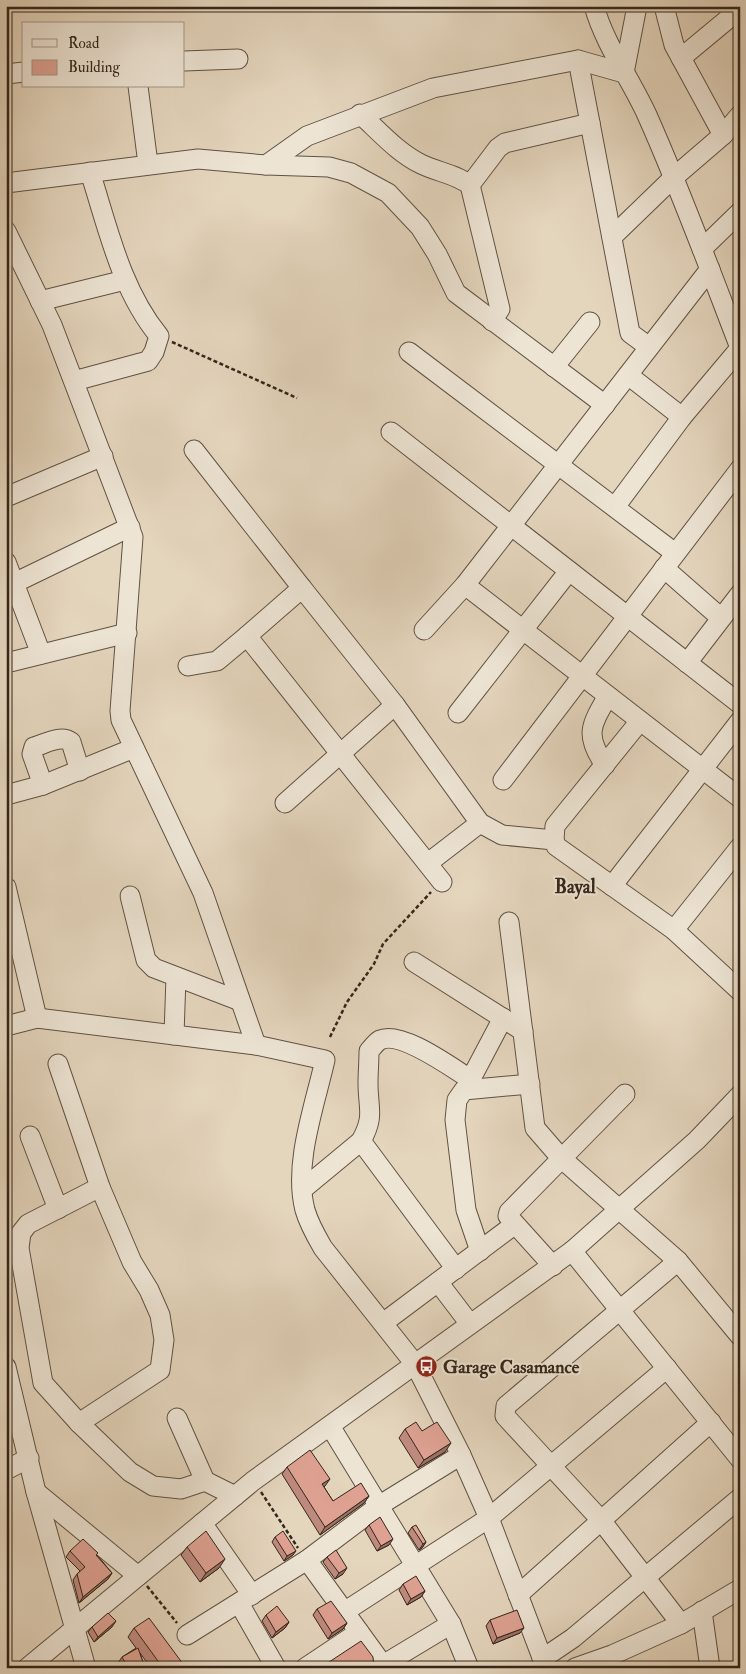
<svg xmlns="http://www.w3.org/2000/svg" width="746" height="1674" viewBox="0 0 746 1674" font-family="'IM FELL Double Pica',serif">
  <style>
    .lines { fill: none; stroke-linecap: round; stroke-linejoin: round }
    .minor-casing { stroke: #605243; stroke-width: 21 }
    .path { stroke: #34261a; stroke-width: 2.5; stroke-dasharray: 4 2.5; stroke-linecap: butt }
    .minor { stroke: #ede4d4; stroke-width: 19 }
    .wall { fill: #bf8a7e; stroke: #34261a }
    .shaded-wall { fill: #9b7166; stroke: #34261a }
    .building { fill: #dea192; stroke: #34261a }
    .labels { text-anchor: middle; stroke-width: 4; stroke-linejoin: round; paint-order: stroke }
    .poi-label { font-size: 18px; font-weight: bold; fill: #34261a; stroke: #ede4d4; text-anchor: start }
    .neighbourhood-label { font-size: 19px; font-weight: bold; fill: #34261a; stroke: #ede4d4 }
  </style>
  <rect width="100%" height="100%" fill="#e4d5bd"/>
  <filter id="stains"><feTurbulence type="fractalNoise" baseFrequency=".004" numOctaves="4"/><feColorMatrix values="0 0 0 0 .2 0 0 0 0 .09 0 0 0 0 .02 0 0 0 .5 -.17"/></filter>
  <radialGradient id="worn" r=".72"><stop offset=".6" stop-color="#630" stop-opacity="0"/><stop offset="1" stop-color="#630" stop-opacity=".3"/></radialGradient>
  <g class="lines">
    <defs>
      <g id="minor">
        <path d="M 594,6 C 605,45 630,78 647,115 C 681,191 710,270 740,348 L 682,417 L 615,507"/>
        <path d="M 664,6 L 674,45 L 723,135"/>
        <path d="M 681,58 L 740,9"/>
        <path d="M 578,60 L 630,333 L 649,347"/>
        <path d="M 184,61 L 238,59"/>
        <path d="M 6,74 L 24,72"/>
        <path d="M 138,86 L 148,164"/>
        <path d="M 360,114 C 379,131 398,153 421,164 C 437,172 456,174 470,185 L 500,309 L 492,321"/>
        <path d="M 266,165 L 329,167 L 351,173 L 388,193 L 420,227 L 437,254 L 456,293 L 605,405"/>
        <path d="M 6,183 L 198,159 L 266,165 L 307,136 L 433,88 L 578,60 L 624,73 L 637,6"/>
        <path d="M 470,185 L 498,148 L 505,143 L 590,123"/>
        <path d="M 6,231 L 52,325 L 133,537 L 120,711 L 121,720 L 203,893 L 256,1045"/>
        <path d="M 612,237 L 673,178 L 723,135 L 740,115"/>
        <path d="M 702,249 L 740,212"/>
        <path d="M 40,301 L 125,280"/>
        <path d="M 409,352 L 675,553"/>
        <path d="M 554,367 L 590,322"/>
        <path d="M 628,375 L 682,417"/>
        <path d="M 74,381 L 148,361 L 154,352 L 159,336 C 121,290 108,228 90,172"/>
        <path d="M 391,432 L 740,704"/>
        <path d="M 194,450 L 302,588"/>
        <path d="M 6,497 L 103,456"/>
        <path d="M 6,562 L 41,654"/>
        <path d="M 664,568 L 721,618"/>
        <path d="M 465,585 L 710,269"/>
        <path d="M 6,587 L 130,527"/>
        <path d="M 424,630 L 465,585 L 740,798"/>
        <path d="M 6,663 L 127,633"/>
        <path d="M 687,663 L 740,594"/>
        <path d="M 188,666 L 217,661 L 247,636"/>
        <path d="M 458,713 L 569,571"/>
        <path d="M 605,765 C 584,735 591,725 608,696"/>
        <path d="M 503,780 L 740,469"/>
        <path d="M 43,785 L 32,754 L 34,747 C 45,744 61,734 71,742 L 80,771"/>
        <path d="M 6,795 L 43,785 L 134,748"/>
        <path d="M 285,803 L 395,705"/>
        <path d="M 554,840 L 555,826 L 640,721"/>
        <path d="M 428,863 L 480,823"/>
        <path d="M 442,882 L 247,636 L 302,588 L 395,705 L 480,823 L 502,835 L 554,840 L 556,846 L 674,930 L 740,991"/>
        <path d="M 612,886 L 740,721"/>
        <path d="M 6,887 L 37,1018"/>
        <path d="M 130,896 L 146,960 L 154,968 L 240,1001"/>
        <path d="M 509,922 L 535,1128 L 561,1158 L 678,1261 L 740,1336"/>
        <path d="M 674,930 L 740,847"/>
        <path d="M 414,962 L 523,1031"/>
        <path d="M 6,1026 L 37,1018 L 256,1045 L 325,1060 C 315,1105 293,1164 305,1210 C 309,1224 316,1236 323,1248 L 415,1364 L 461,1455 L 489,1518 L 546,1668"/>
        <path d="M 174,1035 L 176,977"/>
        <path d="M 58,1064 L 100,1187 L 28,1224 L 21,1233 L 19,1248 L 43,1383 L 79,1423 L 130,1472 L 153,1486 L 181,1489 L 205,1481 L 235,1496"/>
        <path d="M 465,1090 L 503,1018"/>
        <path d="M 30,1136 L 58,1209"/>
        <path d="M 361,1141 L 456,1269"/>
        <path d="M 303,1189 L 361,1141 C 375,1116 368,1109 368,1083 C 368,1073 369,1062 369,1051 C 372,1048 376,1042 380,1040 C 401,1030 452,1068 470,1079"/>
        <path d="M 480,1251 L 466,1210 L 455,1120 L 457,1100 L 464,1090 L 530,1084"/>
        <path d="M 572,1251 L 740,1459"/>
        <path d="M 678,1261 L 506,1406 L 505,1416 L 600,1519 L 681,1624"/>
        <path d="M 553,1266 L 508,1216 L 509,1212 L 625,1094"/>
        <path d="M 438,1282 L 470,1324"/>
        <path d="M 383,1323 L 514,1225"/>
        <path d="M 6,1367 L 36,1492 L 86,1668"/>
        <path d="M 177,1418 L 205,1481"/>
        <path d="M 79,1423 L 160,1370 L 164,1340 L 160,1315 L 149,1290 L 132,1262 L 100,1187"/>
        <path d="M 330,1426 L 451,1624 L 469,1668"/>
        <path d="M 6,1470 L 29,1458"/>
        <path d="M 36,1492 L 138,1576"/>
        <path d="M 202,1523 L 252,1595"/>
        <path d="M 307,1560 L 383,1665"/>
        <path d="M 518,1595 L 711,1422"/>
        <path d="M 239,1603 L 276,1668"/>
        <path d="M 702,1611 L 710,1668"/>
        <path d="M 344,1612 L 489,1518 L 667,1368"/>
        <path d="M 187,1635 L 307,1560 L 380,1505 L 461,1455"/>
        <path d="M 542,1659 L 573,1638 L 740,1498"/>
        <path d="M 27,1668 L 253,1481 L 572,1251 L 697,1140 L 740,1095"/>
        <path d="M 305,1668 L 359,1632"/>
        <path d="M 378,1668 L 451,1624"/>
        <path d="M 575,1668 L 612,1655 L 681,1624 L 740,1589"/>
      </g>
    </defs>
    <use href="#minor" class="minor-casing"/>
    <g class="path">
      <path d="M 172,342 L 297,398"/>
      <path d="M 330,1037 L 347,1002 L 374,964 L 383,944 L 431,892"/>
      <path d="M 261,1492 L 298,1548"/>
      <path d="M 147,1586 L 177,1623"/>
    </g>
    <use href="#minor" class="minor"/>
  </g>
  <g class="wall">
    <path d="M 405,1429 L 422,1431 L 445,1452 L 418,1468 L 399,1438 Z"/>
    <path d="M 287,1467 L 325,1486 L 324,1487 L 333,1501 L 369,1496 L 364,1503 L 320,1535 L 282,1474 Z"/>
    <path d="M 369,1525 L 389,1545 L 377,1551 L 365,1530 Z"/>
    <path d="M 412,1527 L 426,1542 L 422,1548 L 419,1550 L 408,1533 Z"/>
    <path d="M 275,1537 L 293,1555 L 284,1561 L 272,1542 Z"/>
    <path d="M 187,1547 L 219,1568 L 200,1582 L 181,1555 Z"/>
    <path d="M 70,1551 L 97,1555 L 112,1573 L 108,1579 L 79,1603 L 73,1580 L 77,1574 L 80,1571 L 66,1557 Z"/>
    <path d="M 327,1557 L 343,1574 L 335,1579 L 323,1562 Z"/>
    <path d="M 403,1584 L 425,1591 L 421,1597 L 407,1605 L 399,1590 Z"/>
    <path d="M 738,1601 L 740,1601 L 740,1624 L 737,1625 L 734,1607 Z"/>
    <path d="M 317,1609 L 347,1623 L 343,1629 L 328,1639 L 313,1615 Z"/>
    <path d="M 266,1615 L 289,1622 L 285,1628 L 272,1638 L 262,1621 Z"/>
    <path d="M 490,1620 L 520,1633 L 493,1644 L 486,1626 Z"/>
    <path d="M 92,1627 L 112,1627 L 94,1642 L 88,1632 Z"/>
    <path d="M 134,1628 L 186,1668 L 151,1668 L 140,1653 L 145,1668 L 121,1668 L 118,1663 L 122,1657 L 136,1648 L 128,1637 Z"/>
  </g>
  <g class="shaded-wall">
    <path d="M 451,1443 L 445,1452 L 418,1468 L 424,1460 Z"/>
    <path d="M 330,1479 L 325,1486 L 317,1492 L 322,1484 Z"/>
    <path d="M 369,1496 L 364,1503 L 320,1535 L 325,1527 Z"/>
    <path d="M 393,1539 L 389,1545 L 377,1551 L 381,1546 Z"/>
    <path d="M 426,1542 L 422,1548 L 419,1550 L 423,1544 Z"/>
    <path d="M 296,1551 L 293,1555 L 284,1561 L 287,1556 Z"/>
    <path d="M 225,1559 L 219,1568 L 200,1582 L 206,1573 Z"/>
    <path d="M 347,1568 L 343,1574 L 335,1579 L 339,1573 Z"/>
    <path d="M 112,1573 L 108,1579 L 79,1603 L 83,1597 Z"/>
    <path d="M 425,1591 L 421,1597 L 407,1605 L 411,1599 Z"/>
    <path d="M 116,1621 L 112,1627 L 94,1642 L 98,1637 Z"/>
    <path d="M 289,1622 L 285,1628 L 272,1638 L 276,1632 Z"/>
    <path d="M 347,1623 L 343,1629 L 328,1639 L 332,1633 Z"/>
    <path d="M 524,1628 L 520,1633 L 493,1644 L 497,1638 Z"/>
  </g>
  <g class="building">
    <path d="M 416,1422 L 422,1431 L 437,1422 L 451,1443 L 424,1460 L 405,1429 Z"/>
    <path d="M 310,1450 L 330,1479 L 322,1484 L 333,1501 L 361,1483 L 369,1496 L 325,1527 L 287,1467 Z"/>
    <path d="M 380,1517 L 393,1539 L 381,1546 L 369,1525 Z"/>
    <path d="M 416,1525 L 426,1542 L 423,1544 L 412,1527 Z"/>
    <path d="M 206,1531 L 225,1559 L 206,1573 L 187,1547 Z"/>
    <path d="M 283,1531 L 296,1551 L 287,1556 L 275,1537 Z"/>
    <path d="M 83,1539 L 98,1553 L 96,1555 L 112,1573 L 83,1597 L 77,1574 L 85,1567 L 70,1551 Z"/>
    <path d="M 336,1550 L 347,1568 L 339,1573 L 327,1557 Z"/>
    <path d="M 416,1576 L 425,1591 L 411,1599 L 403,1584 Z"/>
    <path d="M 331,1601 L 347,1623 L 332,1633 L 317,1609 Z"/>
    <path d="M 738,1601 L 740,1601 L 740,1613 Z"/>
    <path d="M 277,1606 L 289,1622 L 276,1632 L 266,1615 Z"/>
    <path d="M 517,1610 L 524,1628 L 497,1638 L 490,1620 Z"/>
    <path d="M 108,1613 L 116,1621 L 98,1637 L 92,1627 Z"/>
    <path d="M 149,1618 L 186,1668 L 163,1668 L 134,1628 Z"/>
    <path d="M 361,1641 L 373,1657 L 374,1668 L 320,1668 Z"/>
    <path d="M 138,1648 L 145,1668 L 128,1668 L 122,1657 Z"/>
  </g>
  <defs>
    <symbol id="bus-disc" viewBox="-11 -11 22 22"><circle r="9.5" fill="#8f2418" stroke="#ede4d4"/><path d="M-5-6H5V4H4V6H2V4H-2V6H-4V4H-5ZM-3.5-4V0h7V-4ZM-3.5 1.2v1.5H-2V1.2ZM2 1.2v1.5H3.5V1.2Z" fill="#fff"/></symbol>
  </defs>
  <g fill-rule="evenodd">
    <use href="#bus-disc" x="414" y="1354" width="25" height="25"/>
  </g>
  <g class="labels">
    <g class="poi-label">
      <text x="443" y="1373">Garage Casamance</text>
    </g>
    <g class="neighbourhood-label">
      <text x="575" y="893">Bayal</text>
    </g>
  </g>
  <rect width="746" height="1674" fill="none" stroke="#e4d5bd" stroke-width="25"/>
  <rect x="8" y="8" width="731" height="1659" fill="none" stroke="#34261a" stroke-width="2.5"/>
  <rect x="12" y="12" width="721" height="1649" fill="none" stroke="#34261a"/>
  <rect x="22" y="22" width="162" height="65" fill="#ede4d4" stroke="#a3988a"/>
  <rect x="32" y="39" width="25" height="8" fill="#ede4d4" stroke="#a3988a"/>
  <text x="68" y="48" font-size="15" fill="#34261a">Road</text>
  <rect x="32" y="60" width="25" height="15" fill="#dea192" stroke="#a3988a"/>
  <text x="68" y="72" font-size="15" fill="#34261a">Building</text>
  <rect width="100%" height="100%" filter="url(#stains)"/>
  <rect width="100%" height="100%" fill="url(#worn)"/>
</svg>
